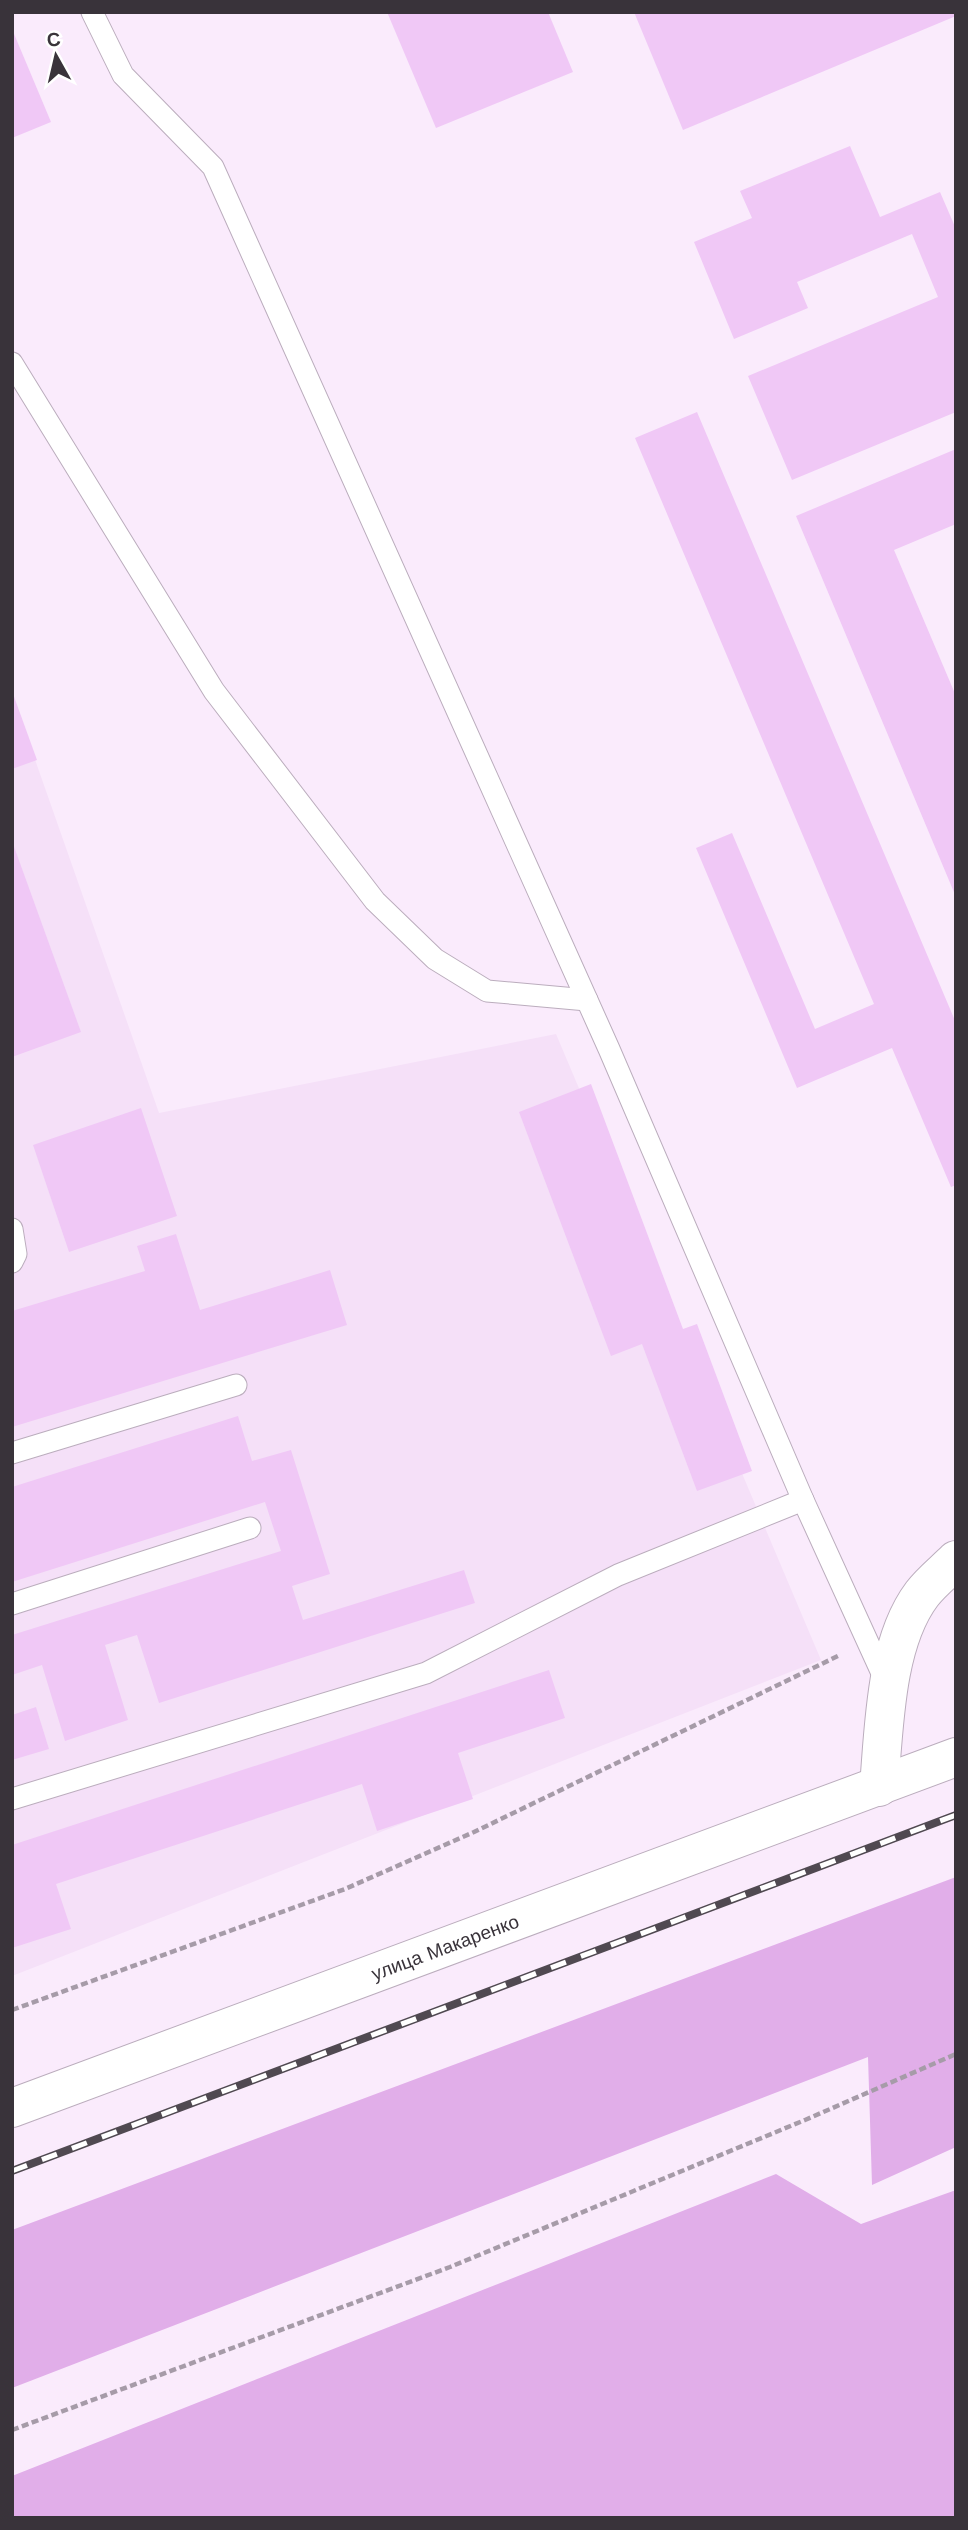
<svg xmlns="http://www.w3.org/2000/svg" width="968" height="2530" viewBox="0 0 968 2530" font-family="'Work Sans',sans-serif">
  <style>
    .built { fill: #f5e0f8 }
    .green { fill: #e1aee9 }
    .building { fill: #f0c8f6 }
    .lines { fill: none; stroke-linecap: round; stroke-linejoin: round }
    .lane-casing { stroke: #bbadbd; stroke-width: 23 }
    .secondary-casing { stroke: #bbadbd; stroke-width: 40 }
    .path { stroke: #a69ba8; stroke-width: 4.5; stroke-dasharray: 7 3.5; stroke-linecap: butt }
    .lane { stroke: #fff; stroke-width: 21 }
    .secondary { stroke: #fff; stroke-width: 38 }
    .rail-casing { stroke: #504951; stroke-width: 8 }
    .rail { stroke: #fff; stroke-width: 5; stroke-dasharray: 16; stroke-linecap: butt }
    .labels { text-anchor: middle; stroke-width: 7; stroke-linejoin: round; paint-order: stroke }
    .street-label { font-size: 19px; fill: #39333a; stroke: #fff }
  </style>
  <rect width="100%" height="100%" fill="#faebfc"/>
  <path class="built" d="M 12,694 L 159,1113 L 556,1034 L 821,1660 L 12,1976 Z"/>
  <g class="green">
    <path d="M 956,1877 L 956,2147 L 872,2185 L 868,2057 L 12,2388 L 12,2230 Z"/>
    <path d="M 776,2174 L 861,2224 L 956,2190 L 956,2518 L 12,2518 L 12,2476 Z"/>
  </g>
  <g class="building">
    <path d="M 387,12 L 548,12 L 573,72 L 436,128 Z"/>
    <path d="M 634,12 L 956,12 L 956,16 L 683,130 Z"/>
    <path d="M 12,29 L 51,122 L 12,138 Z"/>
    <path d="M 850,146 L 880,217 L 940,192 L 956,229 L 956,412 L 792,480 L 748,376 L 938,297 L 912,234 L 797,282 L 808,308 L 734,339 L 694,242 L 752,218 L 740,191 Z"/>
    <path d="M 697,412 L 956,1023 L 956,1185 L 951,1187 L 892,1048 L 797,1088 L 696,848 L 732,833 L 815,1029 L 874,1004 L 635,438 Z"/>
    <path d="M 956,449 L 956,524 L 894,550 L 956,696 L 956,897 L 796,516 Z"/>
    <path d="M 12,691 L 37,760 L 12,769 Z"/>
    <path d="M 12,841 L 81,1032 L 12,1057 Z"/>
    <path d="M 591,1084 L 683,1329 L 697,1324 L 752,1471 L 697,1491 L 642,1344 L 611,1356 L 519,1112 Z"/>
    <path d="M 141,1108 L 177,1216 L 69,1252 L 33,1145 Z"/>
    <path d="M 176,1234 L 200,1310 L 330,1270 L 347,1325 L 12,1427 L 12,1311 L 145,1271 L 137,1246 Z"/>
    <path d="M 238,1416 L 252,1461 L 291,1450 L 330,1574 L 292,1586 L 303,1620 L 464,1570 L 475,1603 L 159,1703 L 137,1635 L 105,1645 L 128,1720 L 65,1741 L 42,1665 L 12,1675 L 12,1635 L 281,1551 L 265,1502 L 12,1582 L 12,1487 Z"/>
    <path d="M 549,1670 L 565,1718 L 458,1753 L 473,1799 L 377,1831 L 362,1784 L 56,1884 L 71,1929 L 12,1948 L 12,1845 Z"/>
    <path d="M 36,1707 L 49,1749 L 12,1760 L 12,1715 Z"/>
  </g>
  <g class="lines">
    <defs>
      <g id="lane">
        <path d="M 92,12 L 123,75 L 213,167 L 609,1049 L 803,1500 L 886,1682"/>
        <path d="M 12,363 L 214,691 L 375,901 L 435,959 L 487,991 L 587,1000"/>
        <path d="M 12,1229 L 16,1254 L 12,1262"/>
        <path d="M 12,1453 L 236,1385"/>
        <path d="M 12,1604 L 250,1528"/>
        <path d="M 12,1799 L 426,1673 L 618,1575 L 803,1500"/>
      </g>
      <g id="secondary">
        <path d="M 879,1787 C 884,1728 885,1643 922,1594 C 931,1582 945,1571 956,1560"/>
        <path id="s1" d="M 12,2108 L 956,1757"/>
      </g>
    </defs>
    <use href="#lane" class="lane-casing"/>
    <use href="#secondary" class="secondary-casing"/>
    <g class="path">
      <path d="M 12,2010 L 345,1889 L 474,1832 L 840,1655"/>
      <path d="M 12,2430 L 450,2267 L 805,2120 L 956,2054"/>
    </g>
    <use href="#lane" class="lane"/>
    <use href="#secondary" class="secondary"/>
    <defs>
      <path id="rail" d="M 12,2171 L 956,1815"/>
    </defs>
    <use href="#rail" class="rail-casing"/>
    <use href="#rail" class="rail"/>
  </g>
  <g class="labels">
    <g class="street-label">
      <text dy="7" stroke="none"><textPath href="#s1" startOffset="462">улица Макаренко</textPath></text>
    </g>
  </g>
  <rect width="968" height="2530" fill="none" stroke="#39333a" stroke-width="28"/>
  <g transform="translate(56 56) rotate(352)" stroke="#ffffff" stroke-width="5" paint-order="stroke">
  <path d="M0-5L12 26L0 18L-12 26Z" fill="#39333a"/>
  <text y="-10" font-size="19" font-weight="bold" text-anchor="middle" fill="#39333a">С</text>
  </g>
</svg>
